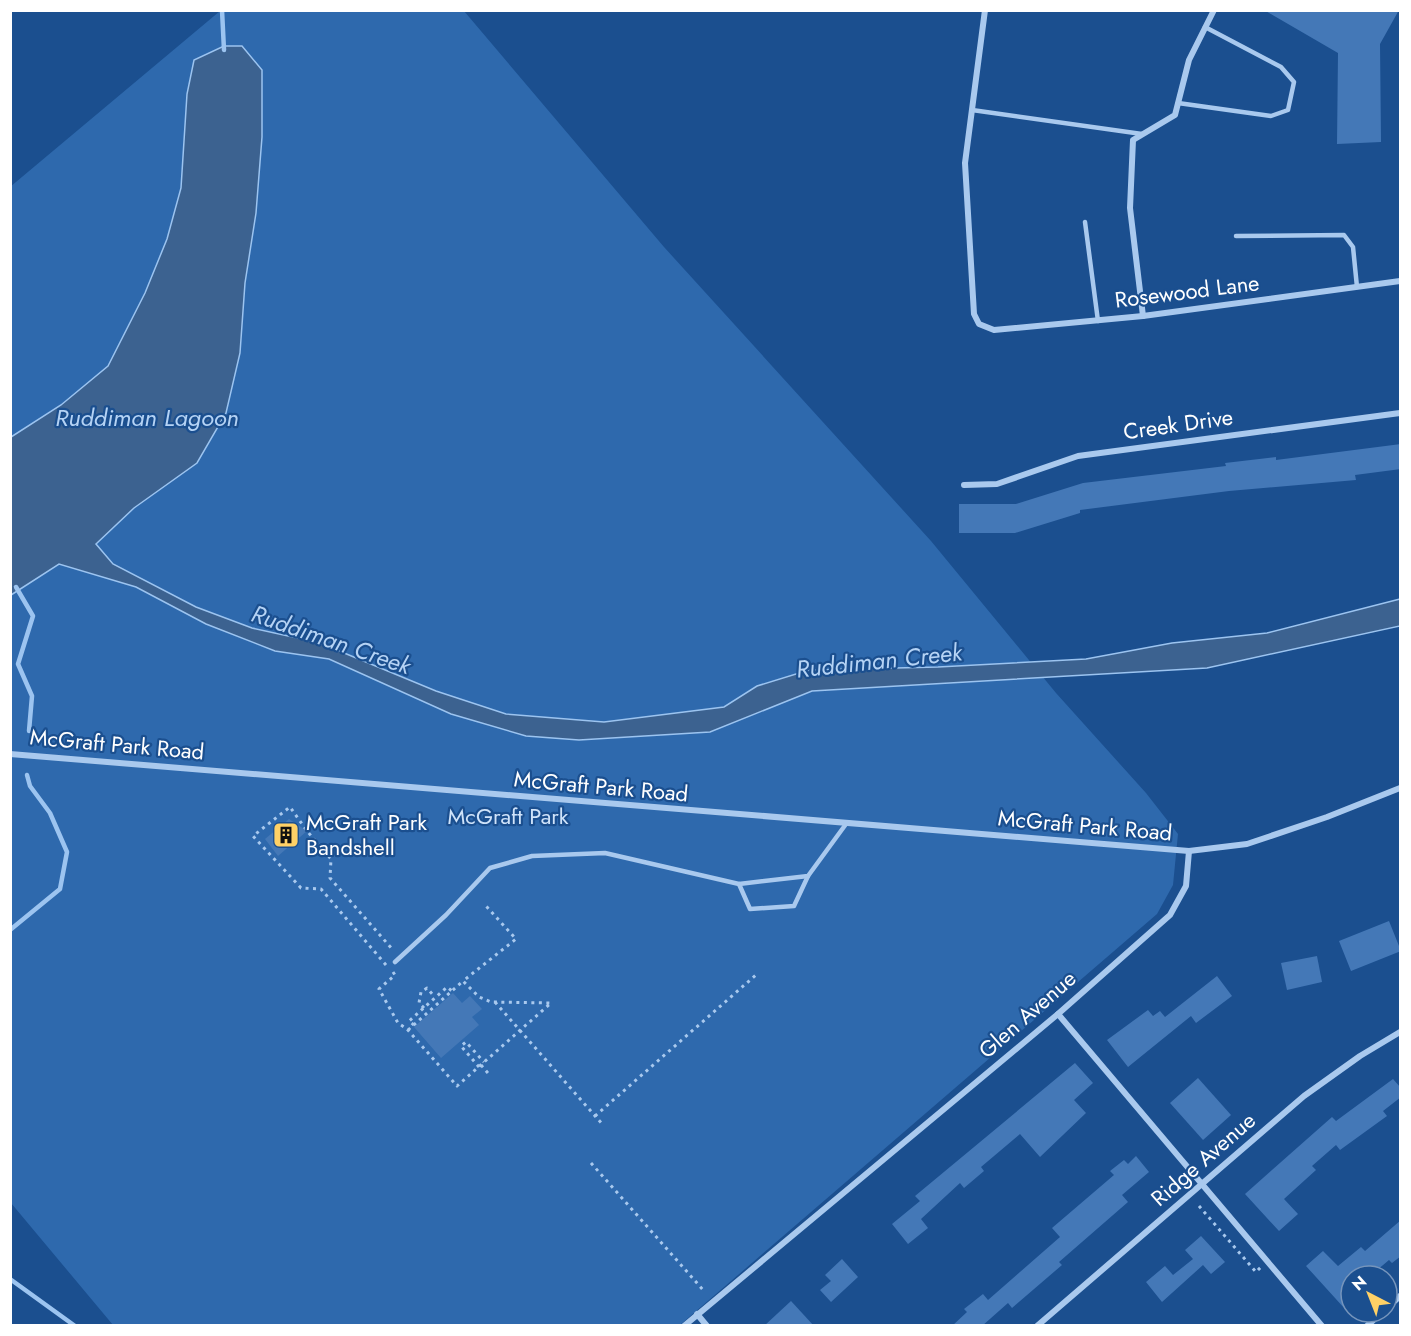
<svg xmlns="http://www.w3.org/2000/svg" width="1411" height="1336" viewBox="0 0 1411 1336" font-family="Jost,sans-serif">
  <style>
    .green { fill: #2e69ad }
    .water { fill: #3c6290; stroke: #9cc4f0; stroke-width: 1.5 }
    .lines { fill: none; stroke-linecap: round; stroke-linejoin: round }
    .stream { stroke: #9cc4f0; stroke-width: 4.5 }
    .building { fill: #4478b7 }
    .path { stroke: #a9c9ee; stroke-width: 3; stroke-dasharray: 3 4.5; stroke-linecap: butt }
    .service { stroke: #a9c9ee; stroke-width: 4.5 }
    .minor { stroke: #a9c9ee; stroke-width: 6 }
    .labels { text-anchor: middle; stroke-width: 4.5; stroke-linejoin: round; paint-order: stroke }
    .street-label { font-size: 22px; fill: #fff; stroke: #1b4f8f }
    .park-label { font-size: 22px; fill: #cfe3fa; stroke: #1b4f8f }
    .poi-label { font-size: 22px; fill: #fff; stroke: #1b4f8f; text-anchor: start }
    .water-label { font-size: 24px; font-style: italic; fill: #b5d3f5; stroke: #1b4f8f }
  </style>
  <rect width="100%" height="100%" fill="#1b4f8f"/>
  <path class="green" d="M 220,11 L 464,11 L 664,247 L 931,541 L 1056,693 L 1146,793 L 1178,834 L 1173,885 L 1157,914 L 680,1325 L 113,1325 L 11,1203 L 10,187 Z"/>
  <path class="water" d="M 224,46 L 242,46 L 262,70 L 262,137 L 256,213 L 245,283 L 240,353 L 226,413 L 197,463 L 134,508 L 96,544 L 113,564 L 196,607 L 252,628 L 320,643 L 436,691 L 506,714 L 604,722 L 724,707 L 757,686 L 809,670 L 938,667 L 1086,659 L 1172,643 L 1267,633 L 1400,599 L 1400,626 L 1207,668 L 812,691 L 710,732 L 579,740 L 526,736 L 451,714 L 329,659 L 275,651 L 206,624 L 136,587 L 59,564 L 11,595 L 11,437 L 61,405 L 108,366 L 145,293 L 167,239 L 181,188 L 187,94 L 194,60 Z"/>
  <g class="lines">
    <g class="stream">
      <path d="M 222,10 L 224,50"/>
      <path d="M 16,587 L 33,616 L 18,664 L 32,696 L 29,731"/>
      <path d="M 10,930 L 60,889 L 67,852 L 50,813 L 30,786 L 27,775"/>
      <path d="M 10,1279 L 75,1326"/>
    </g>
  </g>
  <g class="building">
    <path d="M 1264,10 L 1399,10 L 1380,44 L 1381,142 L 1337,144 L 1338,53 Z"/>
    <path d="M 1401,444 L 1401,469 L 1355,475 L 1356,480 L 1229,491 L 1080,510 L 1080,513 L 1015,533 L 959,533 L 959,504 L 1016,504 L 1083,483 L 1226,466 L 1225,463 L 1276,457 L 1276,460 Z"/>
    <path d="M 289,819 L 307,831 L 278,856 L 265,839 Z"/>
    <path d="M 1389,921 L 1401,951 L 1351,971 L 1339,941 Z"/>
    <path d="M 1317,956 L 1322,982 L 1287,990 L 1281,963 Z"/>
    <path d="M 1217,976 L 1232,996 L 1196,1023 L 1191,1016 L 1128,1067 L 1107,1040 L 1148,1010 L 1153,1016 L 1160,1011 L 1165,1017 Z"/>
    <path d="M 453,993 L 462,1003 L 470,996 L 482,1009 L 472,1017 L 479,1025 L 441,1058 L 414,1027 Z"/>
    <path d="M 1075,1063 L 1093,1083 L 1074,1100 L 1086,1113 L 1040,1157 L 1020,1134 L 981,1167 L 984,1171 L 964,1188 L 960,1183 L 921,1219 L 928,1228 L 908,1244 L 892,1224 L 920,1201 L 915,1196 Z"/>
    <path d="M 1198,1078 L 1231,1115 L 1203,1140 L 1170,1103 Z"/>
    <path d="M 1393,1079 L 1401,1088 L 1401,1097 L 1383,1111 L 1387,1116 L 1340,1150 L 1336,1145 L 1312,1166 L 1316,1170 L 1284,1199 L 1298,1214 L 1279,1231 L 1245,1194 L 1332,1117 L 1336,1121 Z"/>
    <path d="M 1136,1156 L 1149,1172 L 1122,1195 L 1128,1202 L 1059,1262 L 1062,1265 L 1012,1308 L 1008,1303 L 982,1326 L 952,1326 L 967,1312 L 964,1309 L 983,1294 L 988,1300 L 1060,1237 L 1052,1228 L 1114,1175 L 1110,1171 L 1124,1160 L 1128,1164 Z"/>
    <path d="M 1401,1220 L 1401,1256 L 1392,1263 L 1389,1260 L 1370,1276 L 1351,1276 L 1351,1303 L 1345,1309 L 1306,1266 L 1323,1251 L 1338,1266 L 1361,1247 L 1365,1251 Z"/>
    <path d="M 1201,1236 L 1225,1262 L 1211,1274 L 1203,1265 L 1162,1302 L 1146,1282 L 1165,1266 L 1173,1275 L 1193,1259 L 1185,1250 Z"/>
    <path d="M 842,1259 L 858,1277 L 831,1302 L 820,1290 L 831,1281 L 825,1275 Z"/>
    <path d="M 791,1301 L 814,1326 L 764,1326 Z"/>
  </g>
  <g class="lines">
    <g class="path">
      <path d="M 386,965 L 321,889 L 301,888 L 253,836 L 290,807 L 307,831 L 331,859 L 330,878 L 393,950"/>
      <path d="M 393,972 L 395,975 L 379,989 L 398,1023 L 407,1029 L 457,1086 L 551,1003 L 491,1002 L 479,997 L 463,981 L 516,939 L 486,906"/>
      <path d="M 495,1002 L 603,1125"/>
      <path d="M 424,1008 L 419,1003 L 421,992 L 427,988 L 435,997"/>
      <path d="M 414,1025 L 409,1021 L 447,987 L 452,991"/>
      <path d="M 408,1030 L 463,981"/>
      <path d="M 481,1065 L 488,1073"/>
      <path d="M 479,1067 L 461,1046 L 466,1042 L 484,1062"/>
      <path d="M 595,1116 L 757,974"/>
      <path d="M 591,1163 L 704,1291"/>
      <path d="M 1199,1206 L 1256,1272 L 1261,1267"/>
    </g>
    <g class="service">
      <path d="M 1178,103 L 1271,116 L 1288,110 L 1294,82 L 1281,67 L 1205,27"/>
      <path d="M 972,110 L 1142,134"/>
      <path d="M 1085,222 L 1098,321"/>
      <path d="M 1236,236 L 1344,235 L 1353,247 L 1357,287"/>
      <path d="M 739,884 L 750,909 L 794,906 L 808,876"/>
      <path d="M 395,962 L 446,915 L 490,868 L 532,856 L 605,853 L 739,884 L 808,876 L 846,824"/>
    </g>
    <g class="minor">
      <path d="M 985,10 L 965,163 L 974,314 L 979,324 L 994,330 L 1143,316 L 1400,281"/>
      <path d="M 1143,316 L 1130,208 L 1133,140 L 1175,115 L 1189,60 L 1214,10"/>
      <path d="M 964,485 L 997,484 L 1078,456 L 1400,413"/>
      <path d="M 10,754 L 1189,851 L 1247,844 L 1327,817 L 1400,788"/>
      <path d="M 1058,1014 L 1322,1326"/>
      <path d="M 1387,1308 L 1400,1296"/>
      <path d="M 697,1314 L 707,1326"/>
      <path d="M 684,1326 L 1058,1014 L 1170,915 L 1186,886 L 1189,851"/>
      <path d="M 1037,1326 L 1304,1096 L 1360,1056 L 1400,1032"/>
      <path d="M 1367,1326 L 1382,1312"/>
    </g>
  </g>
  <defs>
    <symbol id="building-square" viewBox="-11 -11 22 22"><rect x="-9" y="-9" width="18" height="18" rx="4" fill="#ffd166" stroke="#1b4f8f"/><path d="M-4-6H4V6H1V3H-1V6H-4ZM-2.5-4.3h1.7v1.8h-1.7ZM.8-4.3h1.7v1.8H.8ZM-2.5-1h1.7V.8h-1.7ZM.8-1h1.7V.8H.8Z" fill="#111"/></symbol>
  </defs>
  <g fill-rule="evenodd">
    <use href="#building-square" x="271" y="820" width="30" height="30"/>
  </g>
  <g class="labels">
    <g class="street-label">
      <text transform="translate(1187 291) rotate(-7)" y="8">Rosewood Lane</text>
      <text transform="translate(1178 424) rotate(-8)" y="8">Creek Drive</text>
      <text transform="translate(117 744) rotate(5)" y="8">McGraft Park Road</text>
      <text transform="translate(601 786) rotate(5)" y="8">McGraft Park Road</text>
      <text transform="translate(1085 825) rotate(5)" y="8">McGraft Park Road</text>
      <text transform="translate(1027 1014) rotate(-41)" y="8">Glen Avenue</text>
      <text transform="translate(1203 1159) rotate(-41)" y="8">Ridge Avenue</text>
    </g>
    <g class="park-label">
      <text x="508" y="824">McGraft Park</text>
    </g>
    <g class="poi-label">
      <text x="306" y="830">McGraft Park<tspan x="306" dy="25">Bandshell</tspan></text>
    </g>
    <g class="water-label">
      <text x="147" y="426">Ruddiman Lagoon</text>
      <text transform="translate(331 640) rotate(19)" y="8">Ruddiman Creek</text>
      <text transform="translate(879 661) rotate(-6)" y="8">Ruddiman Creek</text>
    </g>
  </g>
  <rect width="1411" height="1336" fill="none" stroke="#ffffff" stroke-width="24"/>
  <g transform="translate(1369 1294) rotate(318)"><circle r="28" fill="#1b4f8f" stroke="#7695bc" stroke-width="1.5"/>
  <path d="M0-4.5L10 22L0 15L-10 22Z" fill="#ffd166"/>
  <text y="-9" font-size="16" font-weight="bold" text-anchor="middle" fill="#ffffff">N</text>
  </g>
</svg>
